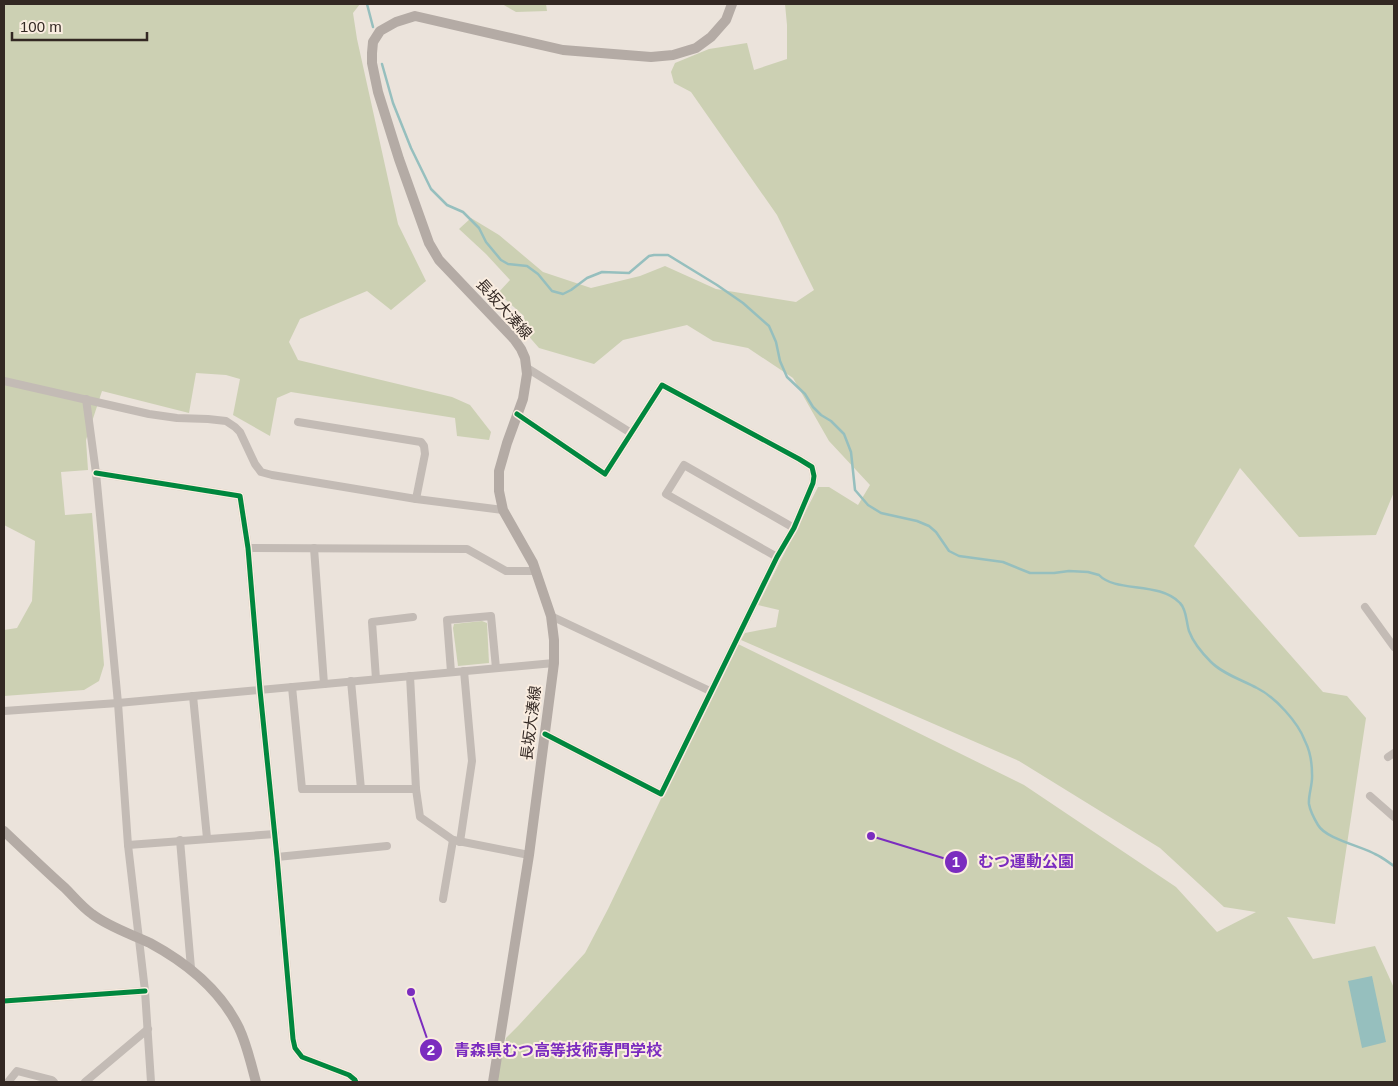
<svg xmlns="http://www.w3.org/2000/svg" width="1398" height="1086" viewBox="0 0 1398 1086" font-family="Arial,'Noto Sans JP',sans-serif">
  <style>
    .green { fill: #ccd0b3 }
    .water { fill: #96bfbe }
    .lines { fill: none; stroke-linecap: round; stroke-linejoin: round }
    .stream { stroke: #96bfbe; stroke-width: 2.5 }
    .street { stroke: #c3bbb5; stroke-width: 8 }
    .secondary { stroke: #b4aba5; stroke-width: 10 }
    .cycleway-casing { stroke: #faede0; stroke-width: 8 }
    .cycleway { stroke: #00873e; stroke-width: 5 }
    .labels { text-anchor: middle; stroke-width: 4; stroke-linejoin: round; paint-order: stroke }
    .street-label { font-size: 15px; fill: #332823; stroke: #faede0 }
    .leader { fill: none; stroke: #7b2cbf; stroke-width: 2 }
    .callout-dot { fill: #7b2cbf; stroke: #faede0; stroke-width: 2 }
    .mark-label { font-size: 15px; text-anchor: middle; font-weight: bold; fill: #fff }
    .callout-label { font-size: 16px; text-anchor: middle; font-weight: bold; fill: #7b2cbf; stroke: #faede0; stroke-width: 4; stroke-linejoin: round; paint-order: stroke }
  </style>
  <rect width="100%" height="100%" fill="#ebe3db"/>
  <g class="green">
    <path d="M 4,4 L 360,4 L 353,13 L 357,39 L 398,224 L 426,281 L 391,310 L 367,291 L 300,319 L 289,342 L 298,360 L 452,397 L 470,405 L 491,432 L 489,440 L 457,436 L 455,418 L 291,392 L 277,398 L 270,436 L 233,415 L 240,379 L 226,375 L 196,373 L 189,413 L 102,391 L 86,440 L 88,470 L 61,472 L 65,515 L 92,513 L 104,665 L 99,681 L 84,690 L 4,696 L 4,630 L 17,628 L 32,601 L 35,541 L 4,525 Z"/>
    <path d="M 502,4 L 546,4 L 547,11 L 516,12 Z"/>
    <path d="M 785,4 L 1394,4 L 1394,492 L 1376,535 L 1299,537 L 1240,468 L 1194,546 L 1323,692 L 1347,696 L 1366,718 L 1335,924 L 1287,917 L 1313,959 L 1375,946 L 1394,988 L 1394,1082 L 496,1082 L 506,1038 L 519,1025 L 585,953 L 608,909 L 736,643 L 1024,785 L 1176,887 L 1217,932 L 1256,912 L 1224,907 L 1160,848 L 1019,761 L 741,640 L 745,633 L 776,627 L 779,610 L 758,605 L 818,487 L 829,487 L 858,505 L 870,485 L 829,441 L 793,378 L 748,348 L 713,341 L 687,325 L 623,340 L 594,364 L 539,348 L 525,332 L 524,316 L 498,293 L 510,280 L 486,254 L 459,229 L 471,218 L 499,235 L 543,272 L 591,288 L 640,276 L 665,266 L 716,289 L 796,302 L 814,290 L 777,215 L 691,92 L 674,83 L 671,72 L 675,63 L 709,49 L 747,43 L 754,70 L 787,59 L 787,25 Z"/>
    <path d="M 482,621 L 487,623 L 489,663 L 458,666 L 453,628 L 454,624 Z"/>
  </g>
  <path class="water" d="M 1372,976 L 1386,1042 L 1362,1048 L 1348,981 Z"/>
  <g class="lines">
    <g class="stream">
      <path d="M 367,4 L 373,27"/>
      <path d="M 382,64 L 393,103 L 411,148 L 431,189 L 447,205 L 463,212 L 479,228 L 486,242 L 501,260 L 508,264 L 527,266 L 538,274 L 552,291 L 563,294 L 571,290 L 587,278 L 602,272 L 629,273 L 649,256 L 654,255 L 668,255 L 717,285 L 743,303 L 769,326 L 776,342 L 780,361 L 787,377 L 805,394 L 813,407 L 821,415 L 831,421 L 844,434 L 851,452 L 855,490 L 868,505 L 881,513 L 917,521 L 929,526 L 936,532 L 949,551 L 959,556 L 1003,562 L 1030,573 L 1054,573 L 1069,571 L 1088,572 L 1099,575 C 1116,593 1159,581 1180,603 C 1187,610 1186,622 1189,631 C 1193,642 1203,654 1211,662 C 1223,674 1242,680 1257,688 C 1275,697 1298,722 1305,741 C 1310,751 1312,763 1312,774 C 1313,784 1308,795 1309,804 C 1310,810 1315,820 1318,825 C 1326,839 1361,846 1375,854 C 1382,857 1388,862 1394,866"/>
    </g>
    <g class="street">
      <path d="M 527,368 L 631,433"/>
      <path d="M 4,381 L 149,414 L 177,418 L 208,419 L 226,421 L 235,427 L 240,432 L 255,464 L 261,472 L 272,475 L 416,499 L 503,510"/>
      <path d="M 86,399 L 96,473 L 118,703 L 128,845 L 145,991 L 151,1082"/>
      <path d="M 517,414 L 605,474 L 662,385 L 799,459 L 812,467 L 814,476 L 813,483 L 794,528 L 777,557 L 661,794 L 545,734"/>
      <path d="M 298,422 L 421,442 L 424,446 L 425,454 L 416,499"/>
      <path d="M 96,473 L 240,496 L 248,548 L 260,690 L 277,857 L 293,1039 L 295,1048 L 302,1057 L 349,1075 L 355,1080 L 356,1082"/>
      <path d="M 248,548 L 467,549 L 506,571 L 535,571"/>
      <path d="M 314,548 L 324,684"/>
      <path d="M 777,557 L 666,494 L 684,465 L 794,528"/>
      <path d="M 1365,607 L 1394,647"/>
      <path d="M 551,616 L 710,691"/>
      <path d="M 451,672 L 447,620 L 491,616 L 496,668"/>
      <path d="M 410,676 L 416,789 L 420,817 L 453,840 L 529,855"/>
      <path d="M 376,679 L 372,622 L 413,617"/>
      <path d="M 351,681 L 361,789"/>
      <path d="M 292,687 L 302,789 L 416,789"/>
      <path d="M 193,696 L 207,838"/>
      <path d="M 4,711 L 118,703 L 554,663"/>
      <path d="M 1388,757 L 1394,753"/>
      <path d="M 1370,796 L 1394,817"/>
      <path d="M 180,840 L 191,968"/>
      <path d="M 460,842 L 472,761 L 464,671"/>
      <path d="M 128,845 L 275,834"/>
      <path d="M 277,857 L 387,846"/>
      <path d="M 443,899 L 453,840"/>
      <path d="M 4,1001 L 145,991"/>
      <path d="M 8,1082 L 17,1071 L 52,1080 L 54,1082"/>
      <path d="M 85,1082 L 148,1029"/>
    </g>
    <g class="secondary">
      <path d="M 4,831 C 24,850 44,869 65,888 C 74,897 82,907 92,914 C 109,927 131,934 150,943 C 187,963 220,989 239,1028 C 247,1045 251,1064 256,1082"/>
      <path d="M 493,1082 L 529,855 L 554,663 L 554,640 L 551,616 L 533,563 L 503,510 L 499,491 L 499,471 L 507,443 L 523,399 L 527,374 L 525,358 L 521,349 L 514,339 L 439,260 L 429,243 L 399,159 L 378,92 L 372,63 L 372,53 L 373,42 L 380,31 L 396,22 L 415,16 L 563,50 L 651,57 L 673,55 L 696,48 L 711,37 L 726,20 L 732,4"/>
    </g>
    <defs>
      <g id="cycleway">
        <path d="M 517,414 L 605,474 L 662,385 L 799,459 L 812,467 L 814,476 L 813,483 L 794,528 L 777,557 L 661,794 L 545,734"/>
        <path d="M 96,473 L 240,496 L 248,548 L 260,690 L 277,857 L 293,1039 L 295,1048 L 302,1057 L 349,1075 L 355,1080 L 356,1082"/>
        <path d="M 4,1001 L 145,991"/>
      </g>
    </defs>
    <use href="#cycleway" class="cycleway-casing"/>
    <use href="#cycleway" class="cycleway"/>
  </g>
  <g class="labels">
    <g class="street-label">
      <text transform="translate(504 309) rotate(48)" y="5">長坂大湊線</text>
      <text transform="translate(531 723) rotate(-83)" y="5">長坂大湊線</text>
    </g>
  </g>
  <path class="leader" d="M871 836L956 862M411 992L431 1050"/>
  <g class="callout-dot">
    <circle cx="871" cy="836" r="5"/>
    <circle cx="411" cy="992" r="5"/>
    <circle cx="956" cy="862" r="12"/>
    <circle cx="431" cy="1050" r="12"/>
  </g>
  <g class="mark-label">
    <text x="956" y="867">1</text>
    <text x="431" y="1055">2</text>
  </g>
  <g class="callout-label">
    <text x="1026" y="867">むつ運動公園</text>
    <text x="558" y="1056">青森県むつ高等技術専門学校</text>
  </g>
  <rect width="1398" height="1086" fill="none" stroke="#332823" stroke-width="10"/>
  <path d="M12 32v8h135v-8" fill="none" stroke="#332823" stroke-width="2.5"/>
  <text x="20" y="32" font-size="15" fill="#332823" stroke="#faede0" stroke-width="4" paint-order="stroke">100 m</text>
</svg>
